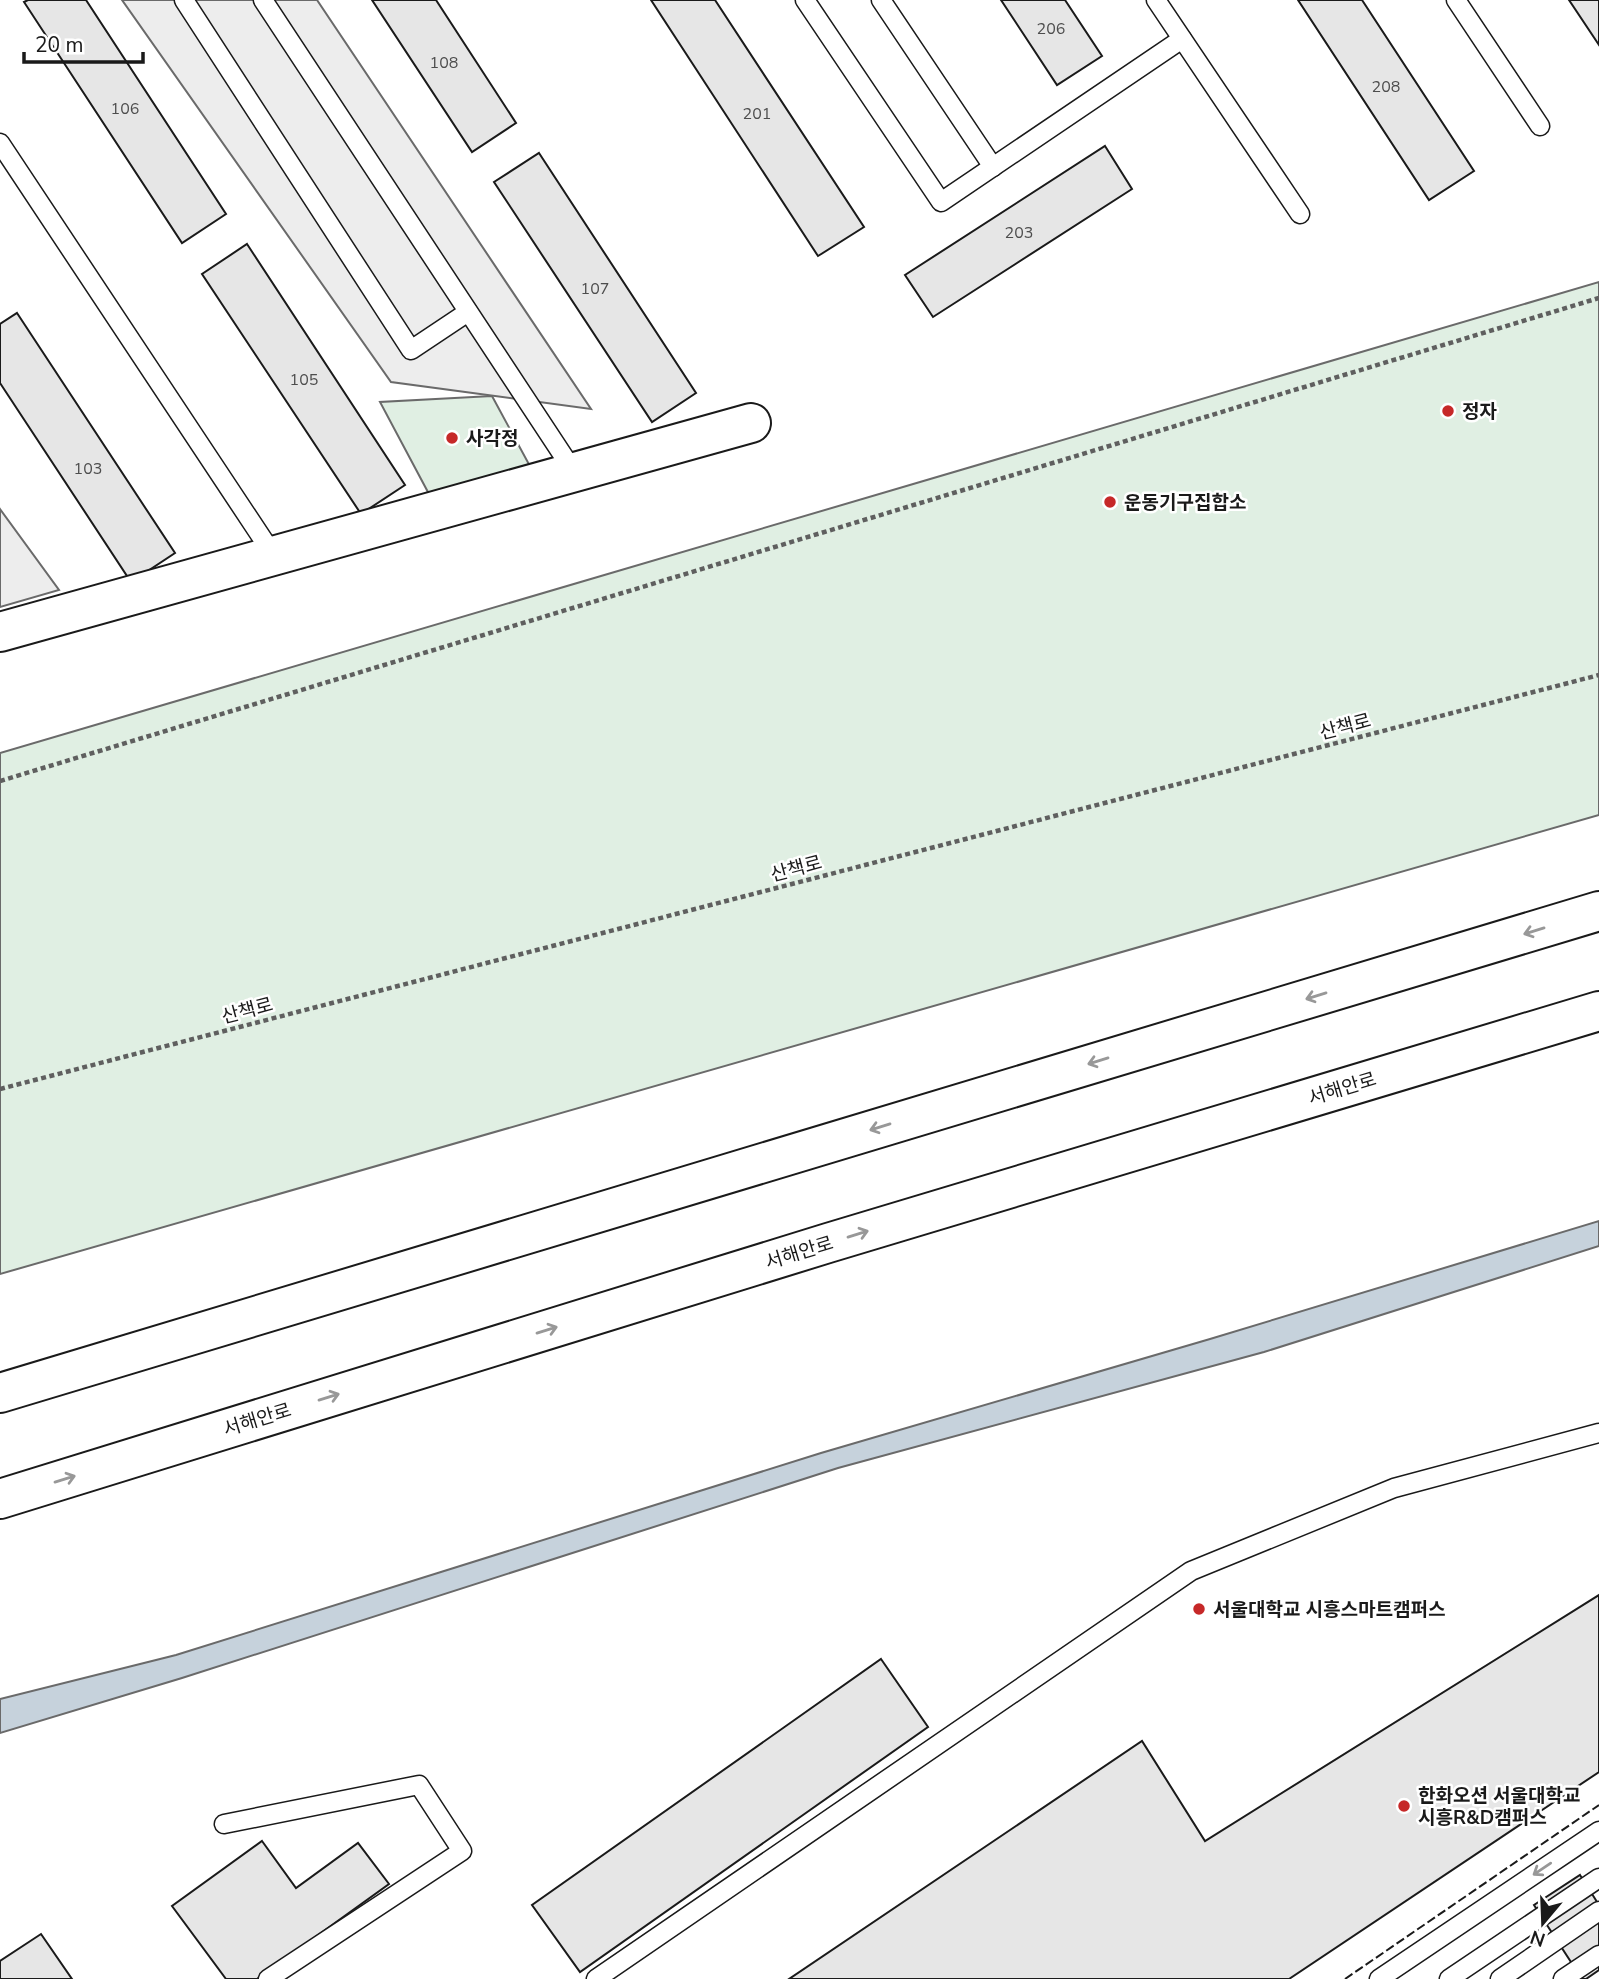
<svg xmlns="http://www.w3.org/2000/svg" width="1599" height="1979" viewBox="0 0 1599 1979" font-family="'Nunito Sans','Noto Sans KR',sans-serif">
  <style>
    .green { fill: #e0efe3; stroke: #6a6a6a; stroke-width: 2 }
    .parking { fill: #ededed; stroke: #6a6a6a; stroke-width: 2 }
    .water { fill: #c6d2dc; stroke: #6a6a6a; stroke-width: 2 }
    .building { fill: #e6e6e6; stroke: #1a1a1a; stroke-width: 2 }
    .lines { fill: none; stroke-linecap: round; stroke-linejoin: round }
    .service-casing { stroke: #1a1a1a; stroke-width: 21 }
    .tertiary-casing { stroke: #1a1a1a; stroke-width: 42 }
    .primary-casing { stroke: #1a1a1a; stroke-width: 42 }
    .path { stroke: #5f5f5f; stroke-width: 4.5; stroke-dasharray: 5 3.5; stroke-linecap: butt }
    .service { stroke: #fff; stroke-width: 18 }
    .tertiary { stroke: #fff; stroke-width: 38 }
    .primary { stroke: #fff; stroke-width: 38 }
    .fence { stroke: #1a1a1a; stroke-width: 2; stroke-dasharray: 9 3.5; stroke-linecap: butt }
    .oneway { stroke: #989898 }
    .poi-dot { fill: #c62828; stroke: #fff; stroke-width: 2.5 }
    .labels { text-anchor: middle; stroke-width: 5; stroke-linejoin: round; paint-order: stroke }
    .number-label { font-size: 16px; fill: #4d4d4d }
    .poi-label { font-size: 19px; font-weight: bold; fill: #1a1a1a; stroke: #fff; text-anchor: start }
    .street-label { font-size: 19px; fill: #1a1a1a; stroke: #fff }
  </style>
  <rect width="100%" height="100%" fill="#fff"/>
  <g class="green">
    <path d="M 1599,282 L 1599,815 L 0,1274 L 0,753 Z"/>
    <path d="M 492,396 L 531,468 L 429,494 L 380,402 Z"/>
  </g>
  <g class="parking">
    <path d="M 122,0 L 317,0 L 591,409 L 391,382 Z"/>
    <path d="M 0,509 L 59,590 L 0,607 Z"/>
  </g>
  <path class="water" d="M 1599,1221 L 1599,1246 L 1264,1352 L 838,1468 L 182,1678 L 0,1733 L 0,1699 L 176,1655 L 821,1453 L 1210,1339 Z"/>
  <g class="building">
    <path d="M 28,0 L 86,0 L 226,214 L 182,243 L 24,2 Z"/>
    <path d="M 372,0 L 436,0 L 516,123 L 472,152 Z"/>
    <path d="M 651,0 L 715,0 L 864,227 L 818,256 Z"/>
    <path d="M 1001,0 L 1065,0 L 1102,56 L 1057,85 Z"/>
    <path d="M 1298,0 L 1362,0 L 1474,171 L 1429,200 Z"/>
    <path d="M 1569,0 L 1599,0 L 1599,45 Z"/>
    <path d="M 1105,146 L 1132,189 L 933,317 L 905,275 Z"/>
    <path d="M 539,153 L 696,393 L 652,422 L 494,182 Z"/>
    <path d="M 247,244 L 405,485 L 361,514 L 202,274 Z"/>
    <path d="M 17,313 L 175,553 L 131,582 L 0,383 L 0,324 Z"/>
    <path d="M 1599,1595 L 1599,1772 L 1289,1979 L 789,1979 L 1142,1741 L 1205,1841 Z"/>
    <path d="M 881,1659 L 928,1727 L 580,1972 L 532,1905 Z"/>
    <path d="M 262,1841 L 296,1888 L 358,1843 L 389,1884 L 257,1979 L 226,1979 L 172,1906 Z"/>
    <path d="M 1580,1875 L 1599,1905 L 1599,1970 L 1586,1979 L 1582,1979 L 1534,1905 Z"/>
    <path d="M 41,1934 L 72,1979 L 0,1979 L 0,1961 Z"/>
  </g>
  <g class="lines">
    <defs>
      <g id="service">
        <path d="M 184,0 L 411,350 L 468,312"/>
        <path d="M 263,0 L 574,472"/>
        <path d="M 805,0 L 941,202 L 1182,39"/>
        <path d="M 881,0 L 993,167"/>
        <path d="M 1156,0 L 1300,214"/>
        <path d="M 1456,0 L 1540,126"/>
        <path d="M 0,143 L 274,556"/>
        <path d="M 224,1824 L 419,1785 L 462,1851 L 268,1979"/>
        <path d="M 596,1979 L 1191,1571 L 1394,1488 L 1599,1433"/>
        <path d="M 1379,1979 L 1599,1831"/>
        <path d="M 1449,1979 L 1599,1878"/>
        <path d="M 1500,1979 L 1599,1911"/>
        <path d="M 1563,1979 L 1599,1955"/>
      </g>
      <path id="tertiary" d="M 0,632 L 751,423"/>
      <g id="primary">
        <path d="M 0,1393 L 1599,911"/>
        <path d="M 0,1499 L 828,1243 L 1599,1011"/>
      </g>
    </defs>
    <use href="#service" class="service-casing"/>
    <use href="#tertiary" class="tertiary-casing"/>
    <use href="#primary" class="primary-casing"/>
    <g class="path">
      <path d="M 0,781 L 1599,298"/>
      <path d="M 0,1089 L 1599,675"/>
    </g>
    <use href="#service" class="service"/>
    <use href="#tertiary" class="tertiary"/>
    <use href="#primary" class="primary"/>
    <path class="fence" d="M 1345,1979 L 1599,1805"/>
  </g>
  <defs><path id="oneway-shaft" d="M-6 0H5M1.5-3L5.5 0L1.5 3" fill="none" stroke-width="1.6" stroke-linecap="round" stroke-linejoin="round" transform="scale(1.75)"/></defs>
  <g class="oneway">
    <use href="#oneway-shaft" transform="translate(1534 931) rotate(163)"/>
    <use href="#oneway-shaft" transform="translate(1316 996) rotate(163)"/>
    <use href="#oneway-shaft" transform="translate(1098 1061) rotate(163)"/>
    <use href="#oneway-shaft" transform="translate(880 1127) rotate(163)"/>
    <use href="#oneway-shaft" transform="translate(858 1234) rotate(-17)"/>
    <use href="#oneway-shaft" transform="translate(547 1330) rotate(-17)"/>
    <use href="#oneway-shaft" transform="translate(329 1397) rotate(-17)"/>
    <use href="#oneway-shaft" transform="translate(65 1479) rotate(-17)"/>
    <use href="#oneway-shaft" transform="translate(1542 1869) rotate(146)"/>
  </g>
  <g class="poi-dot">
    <circle cx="1448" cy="411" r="7"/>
    <circle cx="452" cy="438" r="7"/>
    <circle cx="1110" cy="502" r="7"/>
    <circle cx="1199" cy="1609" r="7"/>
    <circle cx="1404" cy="1806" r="7"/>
  </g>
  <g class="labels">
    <g class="number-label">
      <text x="1051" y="34">206</text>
      <text x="444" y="68">108</text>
      <text x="1386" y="92">208</text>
      <text x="125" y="114">106</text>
      <text x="757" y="119">201</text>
      <text x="1019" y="238">203</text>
      <text x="595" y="294">107</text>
      <text x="304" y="385">105</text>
      <text x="88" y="474">103</text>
    </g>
    <g class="poi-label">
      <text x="1462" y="418">정자</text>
      <text x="466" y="445">사각정</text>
      <text x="1124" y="509">운동기구집합소</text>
      <text x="1213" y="1616">서울대학교 시흥스마트캠퍼스</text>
      <text x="1418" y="1802">한화오션 서울대학교<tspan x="1418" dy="22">시흥R&amp;D캠퍼스</tspan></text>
    </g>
    <g class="street-label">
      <text transform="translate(1345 726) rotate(-15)" y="7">산책로</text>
      <text transform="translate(796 868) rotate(-15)" y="7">산책로</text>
      <text transform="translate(247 1010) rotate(-15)" y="7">산책로</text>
      <text transform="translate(1342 1088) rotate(-17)" y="7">서해안로</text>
      <text transform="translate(799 1252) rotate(-17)" y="7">서해안로</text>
      <text transform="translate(257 1419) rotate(-17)" y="7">서해안로</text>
    </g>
  </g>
  <g transform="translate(1543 1923) rotate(199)" stroke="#ffffff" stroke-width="5" paint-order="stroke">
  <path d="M0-5L12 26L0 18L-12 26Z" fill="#1a1a1a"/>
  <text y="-10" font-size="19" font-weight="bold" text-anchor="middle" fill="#1a1a1a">N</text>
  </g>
  <path d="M24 52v10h119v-10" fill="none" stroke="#1a1a1a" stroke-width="3.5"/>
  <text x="35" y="52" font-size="21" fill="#1a1a1a" stroke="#ffffff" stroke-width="5" paint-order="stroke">20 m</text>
</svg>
